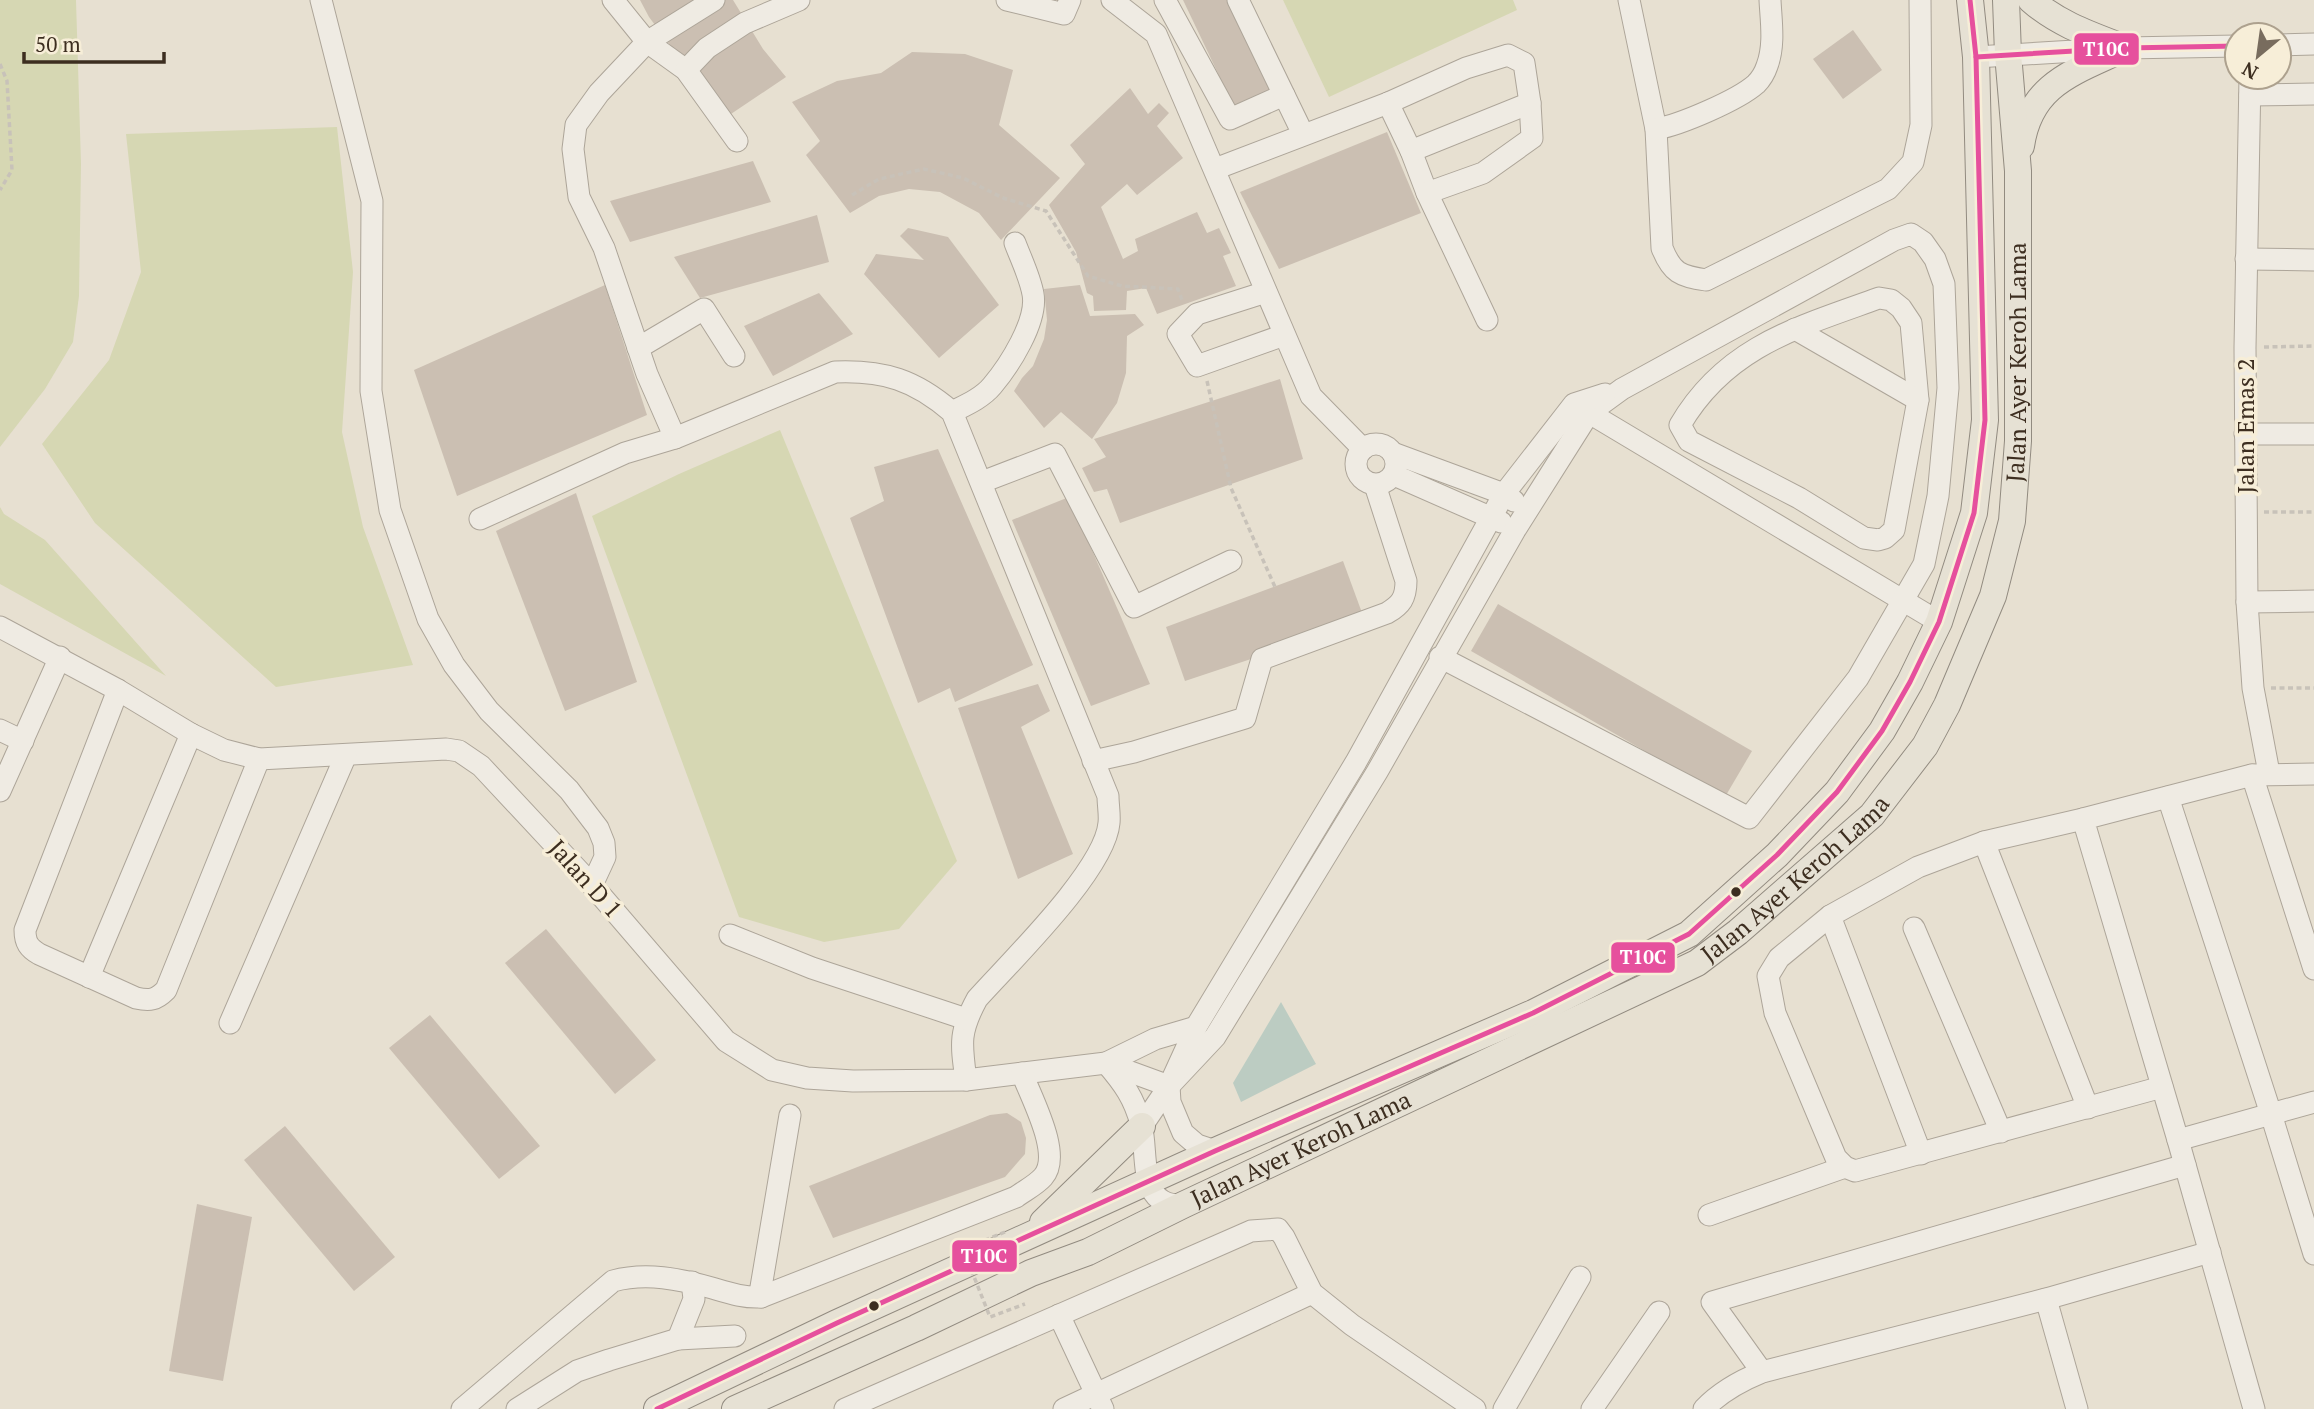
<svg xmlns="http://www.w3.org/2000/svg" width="2314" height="1409" viewBox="0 0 2314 1409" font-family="'PT Serif',serif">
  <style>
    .green { fill: #d6d7b3 }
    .water { fill: #bcccc2 }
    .building { fill: #cbbfb2 }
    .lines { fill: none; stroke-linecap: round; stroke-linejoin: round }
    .minor-casing { stroke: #ada599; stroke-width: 23 }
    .major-casing { stroke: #928b80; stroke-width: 28 }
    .path { stroke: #c8c2b9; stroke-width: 3.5; stroke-dasharray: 5 3.5; stroke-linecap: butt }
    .minor { stroke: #efebe3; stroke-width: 21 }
    .major { stroke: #e6e1d4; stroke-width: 26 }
    .path-bridge { stroke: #c8c2b9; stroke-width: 3.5; stroke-dasharray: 5 3.5; stroke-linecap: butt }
    .bus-1-casing { stroke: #f7eed8; stroke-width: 10 }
    .bus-1 { stroke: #e6509d; stroke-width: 5 }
    .bus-dot { fill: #3d2e20; stroke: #f7eed8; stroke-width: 2.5 }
    .labels { text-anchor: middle; stroke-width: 7; stroke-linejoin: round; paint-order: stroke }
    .street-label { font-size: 24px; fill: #3d2e20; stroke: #f7eed8 }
    .line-badge { stroke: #f7eed8; stroke-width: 2.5 }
    .badge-label { font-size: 19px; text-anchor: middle; font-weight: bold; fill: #fff }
  </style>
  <rect width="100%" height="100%" fill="#e7e0d1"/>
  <g class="green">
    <path d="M 0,0 L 76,0 L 81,164 L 79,296 L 73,342 L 45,389 L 0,447 Z"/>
    <path d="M 1283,0 L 1513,0 L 1517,10 L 1329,97 Z"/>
    <path d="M 337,127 L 353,272 L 342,432 L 363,527 L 413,665 L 276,687 L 95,523 L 42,444 L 109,360 L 141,272 L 126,134 Z"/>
    <path d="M 780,430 L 957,861 L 899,929 L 824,942 L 739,917 L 592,516 L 679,474 Z"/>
    <path d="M 0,507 L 4,514 L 45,540 L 166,676 L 0,584 Z"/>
  </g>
  <path class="water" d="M 1281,1002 L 1316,1064 L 1241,1102 L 1233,1083 Z"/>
  <g class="building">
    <path d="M 640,0 L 733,0 L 763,49 L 786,77 L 722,120 L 688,69 L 649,17 Z"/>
    <path d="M 1183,0 L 1228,0 L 1270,90 L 1235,109 Z"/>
    <path d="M 1853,30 L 1882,70 L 1843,99 L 1813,59 Z"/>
    <path d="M 912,52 L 965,54 L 1013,70 L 999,125 L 1060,178 L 1001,240 L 979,213 L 940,192 L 909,189 L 879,196 L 850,213 L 806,155 L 820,141 L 792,102 L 837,81 L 881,73 Z"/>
    <path d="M 1130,88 L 1148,114 L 1159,103 L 1169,113 L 1157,126 L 1183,158 L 1137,195 L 1127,184 L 1101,207 L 1123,259 L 1138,251 L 1135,239 L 1197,212 L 1207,233 L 1219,228 L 1231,253 L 1223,256 L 1236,286 L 1157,314 L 1146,288 L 1127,291 L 1126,310 L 1094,311 L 1093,296 L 1087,293 L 1076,252 L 1049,205 L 1085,164 L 1070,145 Z"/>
    <path d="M 1387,132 L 1421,213 L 1279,269 L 1240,192 Z"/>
    <path d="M 753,161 L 771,202 L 630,242 L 610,201 Z"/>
    <path d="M 817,215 L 829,262 L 700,298 L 674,257 Z"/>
    <path d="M 908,228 L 948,237 L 999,305 L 939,358 L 864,274 L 876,254 L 924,260 L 900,236 Z"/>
    <path d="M 605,285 L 647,415 L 457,496 L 414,370 Z"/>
    <path d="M 1080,285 L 1090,316 L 1135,314 L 1144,325 L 1127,336 L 1126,373 L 1117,403 L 1092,439 L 1061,412 L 1044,428 L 1014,391 L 1022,378 L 1033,366 L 1044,339 L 1047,320 L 1044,289 Z"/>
    <path d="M 819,293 L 853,334 L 773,376 L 744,326 Z"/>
    <path d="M 1280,379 L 1303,459 L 1120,523 L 1107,489 L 1094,492 L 1082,468 L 1106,457 L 1094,439 Z"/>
    <path d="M 938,449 L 1033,665 L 955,702 L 950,688 L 918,703 L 850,518 L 884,501 L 874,467 Z"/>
    <path d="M 576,493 L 637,682 L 565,711 L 496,531 Z"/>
    <path d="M 1069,497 L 1150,684 L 1091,706 L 1012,520 Z"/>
    <path d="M 1343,561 L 1365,621 L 1185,681 L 1166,627 Z"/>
    <path d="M 1498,604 L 1752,751 L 1725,797 L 1471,651 Z"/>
    <path d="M 1038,684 L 1050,711 L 1021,727 L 1073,854 L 1018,879 L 958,708 Z"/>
    <path d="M 546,929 L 656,1060 L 615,1094 L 505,963 Z"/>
    <path d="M 430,1015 L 540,1146 L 499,1179 L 389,1048 Z"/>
    <path d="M 1007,1113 L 1021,1122 L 1026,1138 L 1025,1154 L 1005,1177 L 833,1238 L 809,1186 L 990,1115 Z"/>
    <path d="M 285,1126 L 395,1257 L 354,1291 L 244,1160 Z"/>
    <path d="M 197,1204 L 252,1217 L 223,1381 L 169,1371 Z"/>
  </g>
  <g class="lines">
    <defs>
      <g id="minor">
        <path d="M 321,0 L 372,201 L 371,391 L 390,510 L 428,619 L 454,665 L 489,711 L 569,790 L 598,828 L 604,843 L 605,857 L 592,885"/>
        <path d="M 613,0 L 647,42 L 686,70 L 737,141"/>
        <path d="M 1007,0 L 1064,14 L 1070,0"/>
        <path d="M 1112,0 L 1156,34 L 1311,396 L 1363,449"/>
        <path d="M 1165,0 L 1230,119 L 1284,95"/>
        <path d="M 1238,0 L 1303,134"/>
        <path d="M 1629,0 L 1656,129 L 1662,248 C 1672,273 1680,276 1706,280 L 1888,189 L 1913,162 L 1921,125 L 1920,0"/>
        <path d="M 2279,45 L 2314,44"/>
        <path d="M 1976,57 L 2125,48 L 2237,46"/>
        <path d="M 686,70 L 707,48 L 745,23 L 799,0"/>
        <path d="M 2250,77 L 2245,348 L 2247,602 L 2253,688 L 2269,773"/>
        <path d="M 2250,95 L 2314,94"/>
        <path d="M 1388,103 L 1411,151 L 1427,193 L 1487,320"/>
        <path d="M 1656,129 C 1680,125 1738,100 1756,84 C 1760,80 1765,72 1767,66 C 1775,45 1771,21 1770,0"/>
        <path d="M 1411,151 L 1530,103"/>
        <path d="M 1215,169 L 1388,103 L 1466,68 L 1508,55 L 1524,63 L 1530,103 L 1532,138 L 1483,173 L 1427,193"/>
        <path d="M 2246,259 L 2314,260"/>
        <path d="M 1266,292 L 1197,314 L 1178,334 L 1197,366 L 1284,335"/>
        <path d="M 1879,298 L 1891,300 L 1901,308 L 1911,323 L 1918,400 L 1894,530 L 1885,538 L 1878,540 L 1864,538 L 1799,498 L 1689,441 L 1680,425 C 1726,346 1799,327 1879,298 Z"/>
        <path d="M 1795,329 L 1918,400"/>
        <path d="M 638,348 L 704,309 L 734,356"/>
        <path d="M 1581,408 L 1939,622"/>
        <path d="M 952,412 C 966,405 982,398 992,386 C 1009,366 1038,321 1033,294 C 1030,277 1021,259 1015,243"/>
        <path d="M 2245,434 L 2314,434"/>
        <path d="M 675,438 L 647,374 L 604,248 L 579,197 L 573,149 L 576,125 L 599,93 L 647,42 L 714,0"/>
        <circle cx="1376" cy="464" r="20"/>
        <path d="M 1393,453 L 1504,494 L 1514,501"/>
        <path d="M 1394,475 L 1501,522"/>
        <path d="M 982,482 L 1055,454 L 1134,607 L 1231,561"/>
        <path d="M 480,519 L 625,453 L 675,438 L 835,372 C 884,370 915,380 952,412 L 1108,796 C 1108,805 1110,815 1109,823 C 1105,870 1010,962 977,999 C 959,1032 961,1043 966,1080"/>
        <path d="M 2247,602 L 2314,601"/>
        <path d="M 0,627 L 118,690 L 191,734 L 224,750 L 259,759 L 446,749 L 459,751 L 481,766 L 592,885 L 726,1041 L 772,1070 L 807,1078 L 853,1081 L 966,1080 L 1106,1063 L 1169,1086"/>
        <path d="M 118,690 L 25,930 C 25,943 29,948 39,954 L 136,998 C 150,1001 156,1000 166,990 L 259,759"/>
        <path d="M 0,730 L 23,741"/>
        <path d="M 1093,761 L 1134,752 L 1245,718 L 1262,659 L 1387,613 C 1401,605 1406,598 1406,581 L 1375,485"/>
        <path d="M 2252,775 L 2314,969"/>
        <path d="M 0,791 L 60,657"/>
        <path d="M 2168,797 L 2271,1114 L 2314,1254"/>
        <path d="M 2083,819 L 1984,842 L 1918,867 L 1830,916 L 1779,958 L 1768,976 L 1775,1013 L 1836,1158 L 1845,1167 L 1855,1171 L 2162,1087"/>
        <path d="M 1984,842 L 2088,1108"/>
        <path d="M 1830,916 L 1921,1154"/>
        <path d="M 1914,928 L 2001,1132"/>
        <path d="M 730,935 L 812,968 L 966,1019"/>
        <path d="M 89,977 L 191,734"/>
        <path d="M 230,1023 L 346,755"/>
        <path d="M 1142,1126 L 1169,1086 L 1215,1037 L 1377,772 L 1515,530 L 1589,413 L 1622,389 L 1894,240 L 1911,234 L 1923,242 L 1935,259 L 1944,284 L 1948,388 L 1938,496 L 1924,564 L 1858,678 L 1749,818 L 1440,657"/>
        <path d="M 2178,1140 L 2314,1102"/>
        <path d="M 1215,1151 L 1197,1145 L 1183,1133 L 1170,1102 L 1169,1086 L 1196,1027 L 1356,762 L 1504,494 L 1574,404 L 1605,394"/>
        <path d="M 1183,1205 C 1136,1207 1149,1154 1141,1124 C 1134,1098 1124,1084 1106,1063 L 1155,1039 L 1196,1027"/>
        <path d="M 1709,1215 L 1845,1167"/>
        <path d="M 761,1297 L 760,1293 L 790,1115"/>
        <path d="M 2046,1299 L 2077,1409"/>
        <path d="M 1059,1315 L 1103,1409"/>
        <path d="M 678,1339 L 694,1299 L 692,1282"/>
        <path d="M 1762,1372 L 1712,1302 L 2185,1165"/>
        <path d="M 462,1409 L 613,1281 C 646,1272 680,1279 712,1288 C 729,1293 744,1298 761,1297 L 1016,1197 C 1024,1191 1036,1185 1043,1177 C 1063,1155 1031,1098 1022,1073"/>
        <path d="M 517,1409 L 577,1371 L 609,1360 L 678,1339 L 735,1336"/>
        <path d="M 845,1409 L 1251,1231 L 1278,1229 L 1284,1237 L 1312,1293 L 1352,1325 L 1475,1409"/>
        <path d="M 1064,1409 L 1312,1293"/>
        <path d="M 1504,1409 L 1580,1277"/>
        <path d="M 1592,1409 L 1659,1312"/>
        <path d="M 1704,1409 C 1720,1392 1740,1381 1762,1372 L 2046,1299 L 2210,1252"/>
        <path d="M 2254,1409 L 2178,1140 L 2083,819 L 2252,775 L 2314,774"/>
      </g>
      <g id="major">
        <path d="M 2031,0 C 2058,24 2091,35 2125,48"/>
        <path d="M 2021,146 C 2030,83 2075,72 2125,48"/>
        <path d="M 1043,1222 L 1142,1126"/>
        <path d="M 657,1409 L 837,1323 L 1215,1151 L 1533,1013 L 1689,934 L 1777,855 L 1837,792 L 1882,731 L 1910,682 L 1939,622 L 1974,513 L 1985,420 L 1976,57 L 1970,0"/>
        <path id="s1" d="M 735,1409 L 916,1328 L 1031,1273 L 1088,1252 L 1183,1205 L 1697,963 L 1738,932 L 1872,815 L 1925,746 L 1947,705 L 1993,596 L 2012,521 L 2018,441 L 2018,171 L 2008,54 L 2006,0"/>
      </g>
    </defs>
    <use href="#minor" class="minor-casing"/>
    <use href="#major" class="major-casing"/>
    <g class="path">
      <path d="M 0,64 L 7,81 L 12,170 L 0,190"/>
      <path d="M 852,195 L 879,179 L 924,169 L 963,178 L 1003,198 L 1046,211 L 1088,276 L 1122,286 L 1178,289 L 1183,303"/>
      <path d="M 2264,347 L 2314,346"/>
      <path d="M 1207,381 L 1231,488 L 1275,587"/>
      <path d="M 2264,512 L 2314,512"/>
      <path d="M 2271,688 L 2314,688"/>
    </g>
    <use href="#minor" class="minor"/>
    <use href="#major" class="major"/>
    <path class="path-bridge" d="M 1005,1232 L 963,1249 L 990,1317 L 1025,1304"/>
    <defs>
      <g id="bus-1">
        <path d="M 1976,57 L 2125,48 L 2237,46"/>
        <path d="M 657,1409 L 837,1323 L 1215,1151 L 1533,1013 L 1689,934 L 1777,855 L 1837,792 L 1882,731 L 1910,682 L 1939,622 L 1974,513 L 1985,420 L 1976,57 L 1970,0"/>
      </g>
    </defs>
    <use href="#bus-1" class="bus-1-casing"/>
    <use href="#bus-1" class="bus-1"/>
  </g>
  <g class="bus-dot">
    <circle cx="1736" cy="892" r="6"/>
    <circle cx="874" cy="1306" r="6"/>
  </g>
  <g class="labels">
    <g class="street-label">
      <text dy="8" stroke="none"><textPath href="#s1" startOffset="1778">Jalan Ayer Keroh Lama</textPath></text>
      <text transform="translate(2246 426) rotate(-90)" y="8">Jalan Emas 2</text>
      <text dy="8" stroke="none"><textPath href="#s1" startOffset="1190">Jalan Ayer Keroh Lama</textPath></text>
      <text transform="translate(585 879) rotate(48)" y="8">Jalan D 1</text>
      <text dy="8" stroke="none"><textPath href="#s1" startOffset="623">Jalan Ayer Keroh Lama</textPath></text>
    </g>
  </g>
  <g class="line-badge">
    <rect x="2073" y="32" width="67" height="34" rx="7" fill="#e6509d"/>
    <rect x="1610" y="941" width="66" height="33" rx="7" fill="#e6509d"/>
    <rect x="951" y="1239" width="67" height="34" rx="7" fill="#e6509d"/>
  </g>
  <g class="badge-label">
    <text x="2106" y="56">T10C</text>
    <text x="1643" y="964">T10C</text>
    <text x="984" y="1263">T10C</text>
  </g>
  <g transform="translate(2258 56) rotate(209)"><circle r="33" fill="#f7eed8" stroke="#ada18e" stroke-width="2"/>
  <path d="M0-5L12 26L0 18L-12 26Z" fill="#786c5e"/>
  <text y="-10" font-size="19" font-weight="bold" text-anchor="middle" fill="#3d2e20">N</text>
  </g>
  <path d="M24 52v10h140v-10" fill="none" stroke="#3d2e20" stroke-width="3.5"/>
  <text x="35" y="52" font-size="21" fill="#3d2e20" stroke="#f7eed8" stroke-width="5" paint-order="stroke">50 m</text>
</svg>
